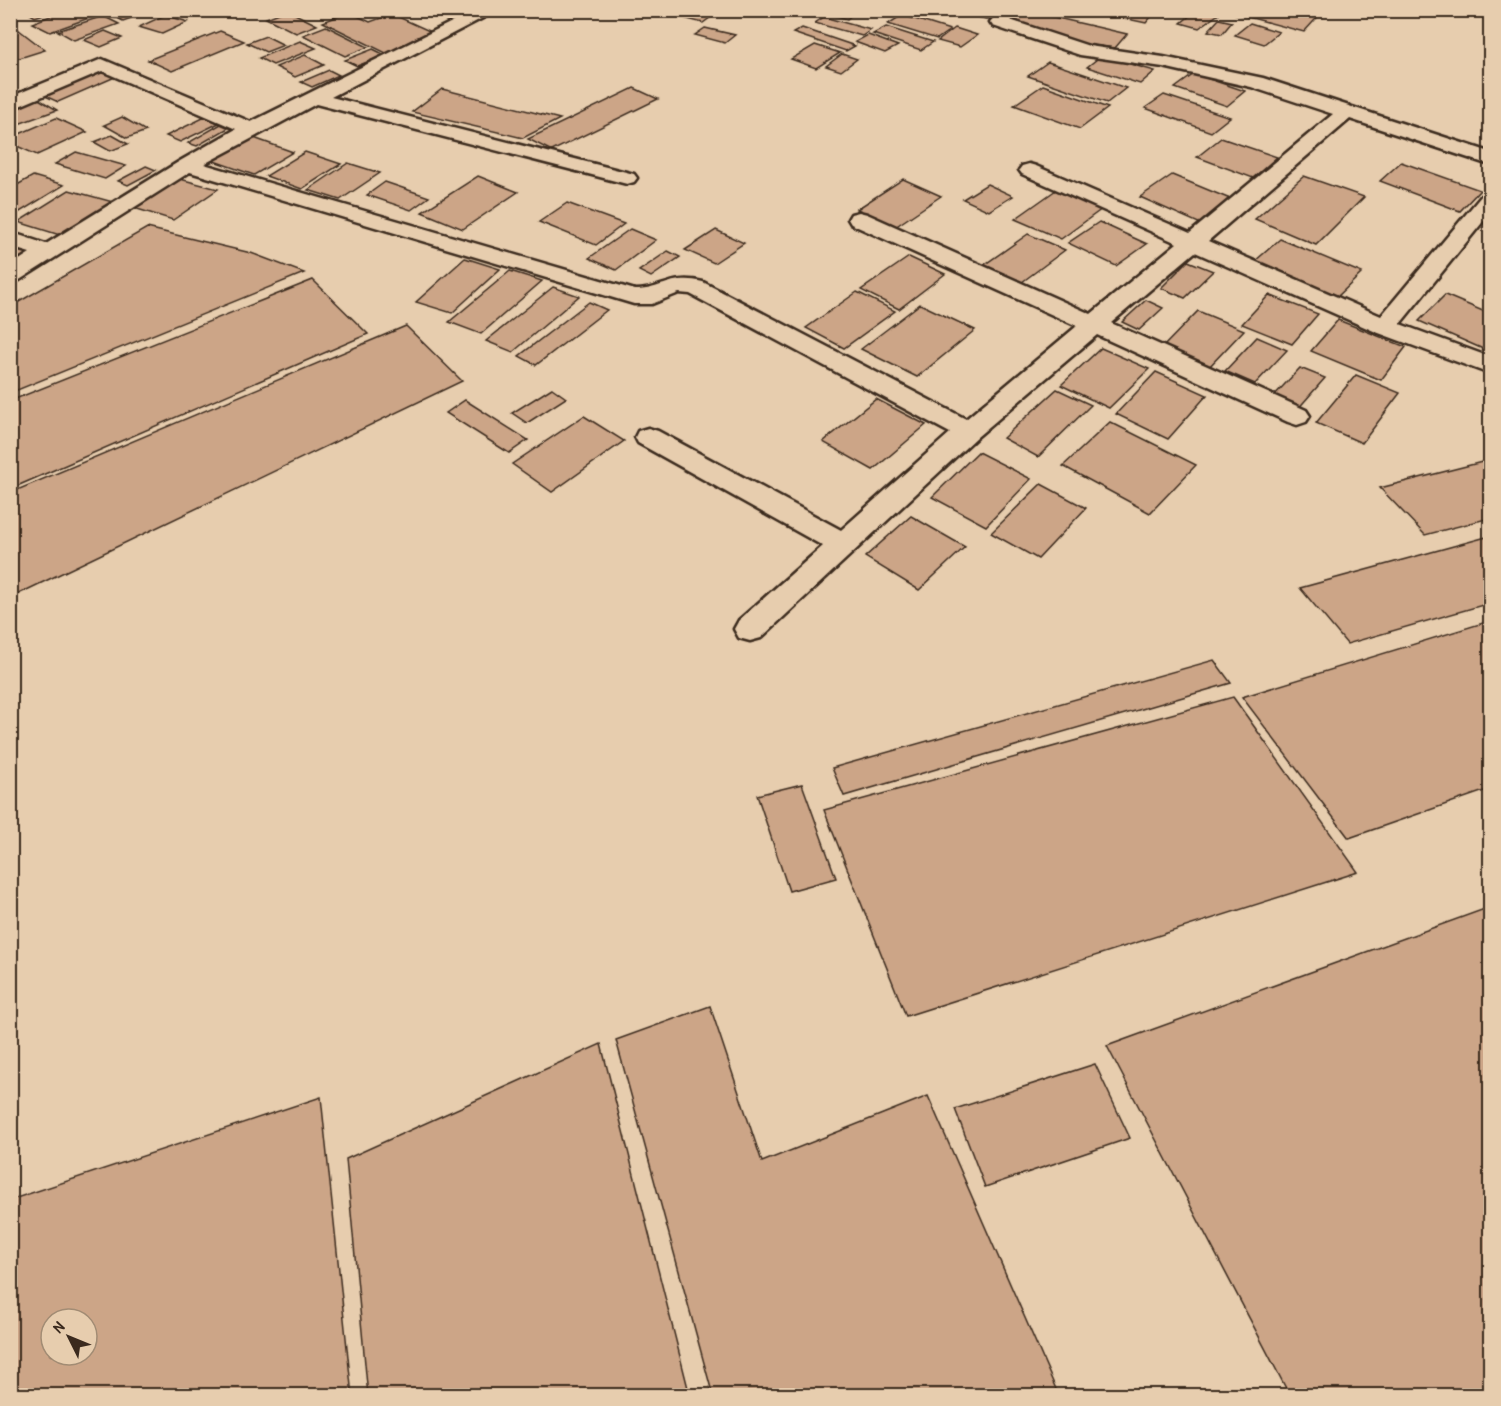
<svg xmlns="http://www.w3.org/2000/svg" width="1501" height="1406" viewBox="0 0 1501 1406" font-family="'Patrick Hand',sans-serif">
  <style>
    .building { fill: #cca587; stroke: #3b2a1e; stroke-width: 1.5; fill-rule: evenodd }
    .lines { fill: none; stroke-linecap: round; stroke-linejoin: round }
    .minor-casing { stroke: #3b2a1e; stroke-width: 5 }
    .minor { fill: #e7cdae; fill-rule: evenodd }
  </style>
  <rect width="100%" height="100%" fill="#e7cdae"/>
  <filter id="ink" filterUnits="userSpaceOnUse"><feTurbulence type="fractalNoise" baseFrequency=".0167" numOctaves="2"/><feDisplacementMap in="SourceGraphic" scale="12" xChannelSelector="R" yChannelSelector="G"/><feConvolveMatrix kernelMatrix="1 2 1 2 8 2 1 2 1" color-interpolation-filters="sRGB"/></filter>
  <g filter="url(#ink)">
    <g class="building">
      <path d="M 24,10 L 56,10 L 35,17 Z"/>
      <path d="M 66,10 L 111,10 L 50,32 L 32,23 Z"/>
      <path d="M 119,10 L 146,10 L 149,12 L 123,21 L 109,14 Z"/>
      <path d="M 287,10 L 317,25 L 296,33 L 266,18 Z"/>
      <path d="M 834,10 L 858,10 L 847,19 L 829,14 Z"/>
      <path d="M 963,10 L 1023,10 L 1127,34 L 1115,48 L 1076,43 L 997,18 L 986,19 L 960,13 Z"/>
      <path d="M 1129,10 L 1157,10 L 1146,23 L 1123,18 Z"/>
      <path d="M 1197,10 L 1211,10 L 1220,13 L 1199,28 L 1181,23 Z"/>
      <path d="M 1222,10 L 1324,10 L 1304,32 Z"/>
      <path d="M 687,11 L 711,17 L 703,23 L 679,17 Z"/>
      <path d="M 349,12 L 370,22 L 392,14 L 436,34 L 388,54 L 323,22 Z"/>
      <path d="M 165,15 L 188,22 L 162,34 L 139,27 Z"/>
      <path d="M 902,15 L 950,30 L 937,39 L 888,24 Z"/>
      <path d="M 103,16 L 119,24 L 74,40 L 58,31 Z"/>
      <path d="M 824,17 L 871,30 L 862,36 L 815,23 Z"/>
      <path d="M 1219,19 L 1232,22 L 1222,34 L 1208,31 Z"/>
      <path d="M 10,23 L 45,50 L 10,61 Z"/>
      <path d="M 1250,23 L 1279,32 L 1264,44 L 1235,35 Z"/>
      <path d="M 326,26 L 368,47 L 345,56 L 303,35 Z"/>
      <path d="M 886,27 L 933,42 L 921,50 L 873,34 Z"/>
      <path d="M 705,28 L 735,35 L 725,43 L 695,35 Z"/>
      <path d="M 802,28 L 855,46 L 846,51 L 793,33 Z"/>
      <path d="M 955,28 L 977,35 L 960,47 L 938,41 Z"/>
      <path d="M 105,31 L 122,38 L 101,47 L 84,40 Z"/>
      <path d="M 220,31 L 244,41 L 172,71 L 148,60 Z"/>
      <path d="M 868,35 L 898,46 L 885,53 L 855,42 Z"/>
      <path d="M 266,36 L 284,45 L 266,52 L 247,43 Z"/>
      <path d="M 300,41 L 316,48 L 273,65 L 259,58 Z"/>
      <path d="M 815,45 L 840,53 L 816,68 L 791,59 Z"/>
      <path d="M 373,49 L 385,55 L 357,66 L 345,60 Z"/>
      <path d="M 842,54 L 857,59 L 841,71 L 826,66 Z"/>
      <path d="M 305,55 L 324,65 L 295,77 L 276,67 Z"/>
      <path d="M 1101,56 L 1155,71 L 1140,84 L 1087,67 Z"/>
      <path d="M 1048,62 L 1126,88 L 1107,103 L 1028,76 Z"/>
      <path d="M 98,70 L 115,77 L 58,102 L 41,94 Z"/>
      <path d="M 329,70 L 339,75 L 312,87 L 301,82 Z"/>
      <path d="M 1194,74 L 1245,91 L 1227,106 L 1175,88 Z"/>
      <path d="M 1043,85 L 1108,108 L 1080,129 L 1014,105 Z"/>
      <path d="M 634,88 L 658,99 L 552,151 L 528,139 Z"/>
      <path d="M 442,89 L 560,119 L 523,138 L 412,112 Z"/>
      <path d="M 1164,95 L 1230,117 L 1211,132 L 1145,108 Z"/>
      <path d="M 37,98 L 57,110 L 10,127 L 10,108 Z"/>
      <path d="M 122,117 L 146,131 L 127,138 L 104,125 Z"/>
      <path d="M 205,117 L 219,123 L 180,142 L 166,136 Z"/>
      <path d="M 56,118 L 87,132 L 37,155 L 10,143 L 10,138 Z"/>
      <path d="M 221,124 L 230,127 L 197,146 L 188,143 Z"/>
      <path d="M 112,135 L 128,144 L 110,151 L 94,142 Z"/>
      <path d="M 251,137 L 293,152 L 254,175 L 211,160 Z"/>
      <path d="M 1221,138 L 1277,157 L 1253,178 L 1197,157 Z"/>
      <path d="M 76,152 L 126,166 L 105,179 L 55,164 Z"/>
      <path d="M 305,152 L 341,164 L 302,189 L 266,176 Z"/>
      <path d="M 1401,162 L 1480,190 L 1460,211 L 1380,181 Z"/>
      <path d="M 348,163 L 380,173 L 340,200 L 308,190 Z"/>
      <path d="M 146,166 L 156,170 L 128,185 L 118,181 Z"/>
      <path d="M 1172,175 L 1235,201 L 1203,225 L 1140,197 Z"/>
      <path d="M 33,176 L 64,185 L 10,218 L 10,189 Z"/>
      <path d="M 478,176 L 518,192 L 463,229 L 422,212 Z"/>
      <path d="M 1304,176 L 1364,197 L 1316,245 L 1255,219 Z"/>
      <path d="M 180,179 L 218,189 L 173,220 L 134,208 Z"/>
      <path d="M 903,179 L 941,196 L 895,227 L 857,209 Z"/>
      <path d="M 385,182 L 429,197 L 411,210 L 367,195 Z"/>
      <path d="M 987,184 L 1013,196 L 989,211 L 963,199 Z"/>
      <path d="M 69,190 L 113,202 L 63,236 L 18,222 Z"/>
      <path d="M 1056,190 L 1102,209 L 1061,239 L 1015,219 Z"/>
      <path d="M 567,203 L 624,224 L 596,245 L 539,222 Z"/>
      <path d="M 1099,222 L 1147,244 L 1116,266 L 1068,243 Z"/>
      <path d="M 147,228 L 251,253 L 304,273 L 10,393 L 10,307 Z"/>
      <path d="M 630,229 L 656,240 L 616,270 L 589,258 Z"/>
      <path d="M 716,230 L 744,243 L 714,263 L 685,250 Z"/>
      <path d="M 1028,234 L 1065,250 L 1014,288 L 977,270 Z"/>
      <path d="M 1280,239 L 1362,273 L 1337,297 L 1254,262 Z"/>
      <path d="M 10,249 L 31,252 L 10,268 Z"/>
      <path d="M 668,251 L 680,257 L 651,277 L 639,271 Z"/>
      <path d="M 909,257 L 945,274 L 899,309 L 861,290 Z"/>
      <path d="M 465,258 L 500,269 L 452,313 L 416,302 Z"/>
      <path d="M 1188,261 L 1213,271 L 1185,298 L 1161,288 Z"/>
      <path d="M 510,271 L 542,281 L 481,334 L 449,322 Z"/>
      <path d="M 313,280 L 368,334 L 10,489 L 10,401 Z"/>
      <path d="M 553,287 L 579,296 L 513,352 L 486,341 Z"/>
      <path d="M 857,292 L 895,311 L 844,348 L 806,328 Z"/>
      <path d="M 1269,295 L 1318,314 L 1292,344 L 1242,324 Z"/>
      <path d="M 1445,295 L 1490,314 L 1490,352 L 1419,321 Z"/>
      <path d="M 1146,300 L 1163,308 L 1139,330 L 1122,322 Z"/>
      <path d="M 589,302 L 607,310 L 536,365 L 519,356 Z"/>
      <path d="M 920,304 L 975,330 L 917,377 L 861,349 Z"/>
      <path d="M 1198,311 L 1244,330 L 1207,369 L 1161,349 Z"/>
      <path d="M 1338,320 L 1406,347 L 1381,380 L 1311,351 Z"/>
      <path d="M 406,326 L 462,381 L 10,598 L 10,493 Z"/>
      <path d="M 1257,337 L 1287,350 L 1255,384 L 1225,371 Z"/>
      <path d="M 1101,348 L 1149,369 L 1109,408 L 1061,385 Z"/>
      <path d="M 1300,368 L 1325,378 L 1296,411 L 1271,399 Z"/>
      <path d="M 1156,372 L 1207,395 L 1168,439 L 1116,414 Z"/>
      <path d="M 1356,375 L 1400,393 L 1362,443 L 1316,423 Z"/>
      <path d="M 552,388 L 566,398 L 527,423 L 512,413 Z"/>
      <path d="M 1057,389 L 1091,405 L 1038,457 L 1003,438 Z"/>
      <path d="M 876,399 L 926,425 L 873,470 L 823,442 Z"/>
      <path d="M 465,400 L 528,440 L 509,453 L 446,413 Z"/>
      <path d="M 584,416 L 624,441 L 552,492 L 512,464 Z"/>
      <path d="M 1110,422 L 1196,465 L 1150,513 L 1063,466 Z"/>
      <path d="M 978,452 L 1031,479 L 986,526 L 932,497 Z"/>
      <path d="M 1490,460 L 1490,518 L 1425,535 L 1380,488 Z"/>
      <path d="M 1041,484 L 1086,508 L 1038,559 L 991,533 Z"/>
      <path d="M 911,516 L 965,547 L 919,590 L 865,557 Z"/>
      <path d="M 1490,536 L 1490,603 L 1347,644 L 1300,588 Z"/>
      <path d="M 1486,622 L 1490,627 L 1490,789 L 1349,838 L 1242,697 Z"/>
      <path d="M 1214,660 L 1231,683 L 844,796 L 832,768 Z"/>
      <path d="M 1233,697 L 1358,872 L 906,1016 L 824,810 Z"/>
      <path d="M 802,784 L 836,878 L 789,891 L 757,795 Z"/>
      <path d="M 1490,907 L 1490,1396 L 1290,1396 L 1107,1046 Z"/>
      <path d="M 710,1006 L 762,1162 L 928,1096 L 1059,1396 L 713,1396 L 616,1040 Z"/>
      <path d="M 601,1044 L 690,1396 L 368,1396 L 346,1159 Z"/>
      <path d="M 1095,1064 L 1130,1138 L 985,1187 L 955,1109 Z"/>
      <path d="M 321,1097 L 352,1396 L 10,1396 L 10,1200 ZM 51,1319 L 87,1319 L 87,1355 L 51,1355 Z"/>
    </g>
    <g class="lines">
      <defs>
        <path id="minor" d="M 476,10 L 498,10 L 331,97 L 634,174 L 637,178 L 634,182 L 627,184 L 316,104 L 204,164 L 635,290 C 663,290 670,274 703,282 L 966,419 L 1077,326 L 851,224 L 848,219 L 851,214 L 859,212 L 867,214 L 1091,314 L 1177,243 L 1022,174 L 1019,170 L 1022,166 L 1029,164 L 1036,166 L 1190,233 L 1333,114 L 1251,87 L 1163,67 L 1080,55 L 993,26 L 990,22 L 1000,10 L 1018,10 L 1010,20 L 1089,46 L 1163,57 L 1263,78 L 1490,152 L 1490,165 L 1350,119 L 1208,241 L 1381,316 L 1482,195 L 1490,194 L 1490,213 L 1400,324 L 1490,357 L 1490,374 L 1376,332 L 1195,252 L 1111,323 L 1306,410 L 1310,416 L 1306,422 L 1297,425 L 1288,422 L 1097,335 L 977,437 L 761,638 L 750,641 L 739,638 L 734,629 L 739,620 L 823,546 L 638,443 L 635,437 L 638,431 L 648,428 L 658,431 L 841,530 L 950,433 L 690,294 L 679,293 L 652,304 L 634,304 L 190,172 L 18,281 L 10,283 L 10,266 L 30,253 L 10,247 L 10,232 L 46,244 L 180,161 L 236,129 L 102,71 L 10,110 L 10,97 L 102,59 L 251,122 Z"/>
      </defs>
      <use href="#minor" class="minor-casing"/>
      <use href="#minor" class="minor"/>
    </g>
  </g>
  <rect width="1501" height="1406" fill="none" stroke="#e7cdae" stroke-width="36"/>
  <rect x="18" y="18" width="1465" height="1370" fill="none" stroke="#3b2a1e" stroke-width="2" filter="url(#ink)"/>
  <g transform="translate(69 1337) rotate(313)"><circle r="28" fill="#e7cdae" stroke="#a28c74" stroke-width="1.5"/>
  <path d="M0-4.5L10 22L0 15L-10 22Z" fill="#3b2a1e"/>
  <text y="-9" font-size="16" font-weight="bold" text-anchor="middle" fill="#3b2a1e">N</text>
  </g>
</svg>
